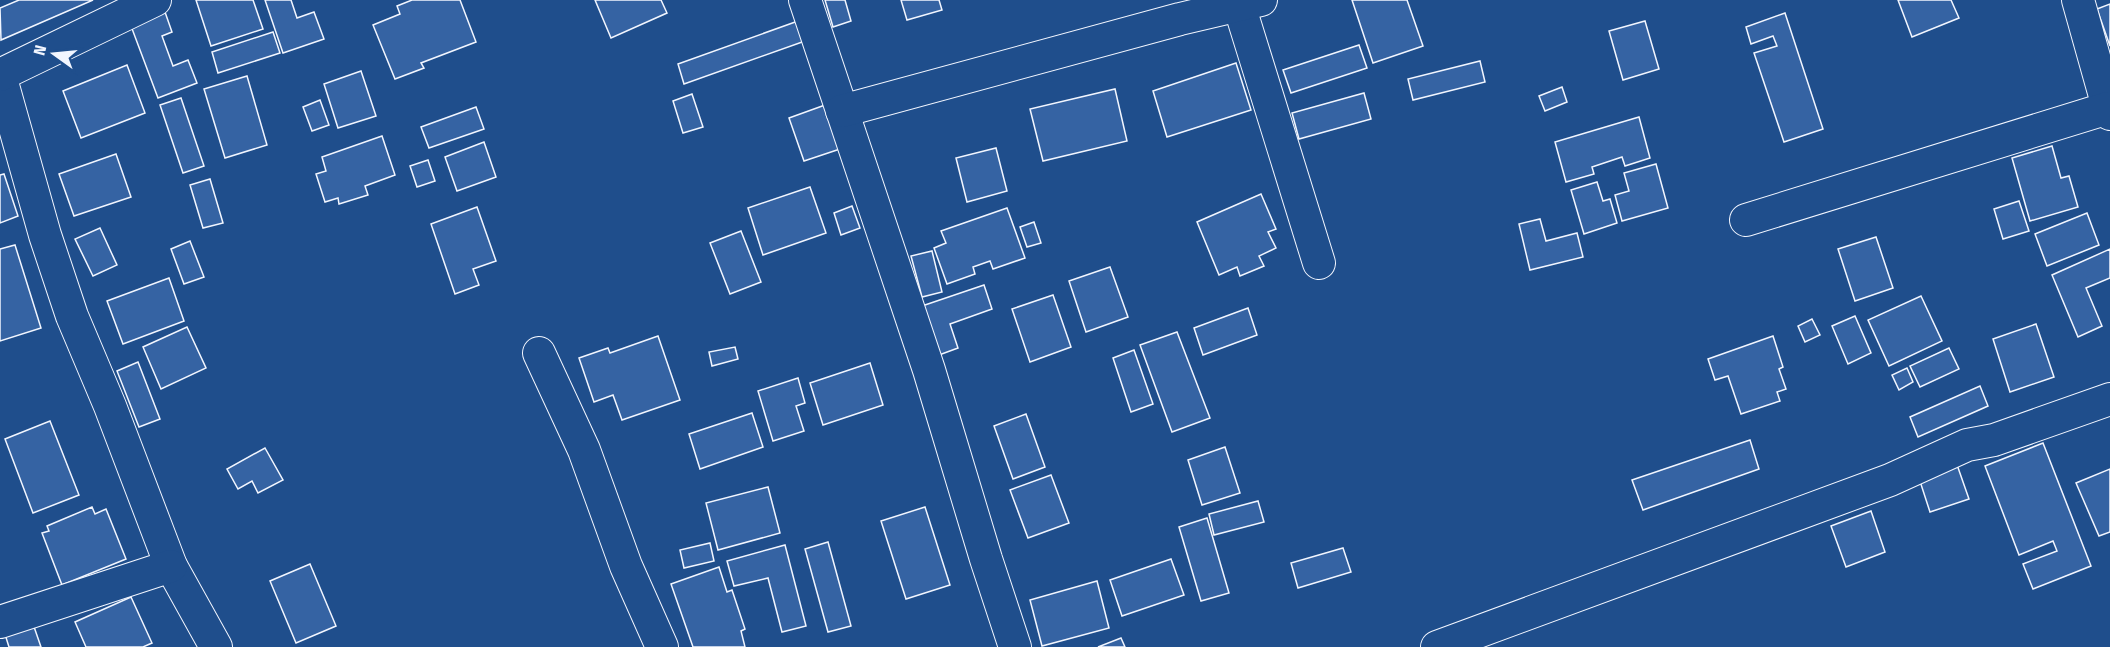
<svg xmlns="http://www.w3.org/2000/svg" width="2110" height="647" viewBox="0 0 2110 647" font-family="'Fira Sans Condensed',sans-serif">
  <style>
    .building { fill: #3563a3; stroke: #f2f6ff; stroke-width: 1.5 }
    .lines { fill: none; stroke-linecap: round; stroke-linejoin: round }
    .street-casing { stroke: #f2f6ff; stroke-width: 34 }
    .street { stroke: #1f4e8c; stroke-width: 32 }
  </style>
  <rect width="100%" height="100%" fill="#1f4e8c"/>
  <g class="building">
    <path d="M 19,0 L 93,0 L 1,40 L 0,8 Z"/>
    <path d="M 196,0 L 253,0 L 263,29 L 211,46 Z"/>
    <path d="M 265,0 L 291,0 L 297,18 L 314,12 L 324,39 L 283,53 Z"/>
    <path d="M 412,0 L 460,0 L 476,42 L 421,63 L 424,68 L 395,79 L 373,25 L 400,14 L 397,6 Z"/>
    <path d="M 595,0 L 661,0 L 667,13 L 611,38 Z"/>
    <path d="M 825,0 L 845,0 L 851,21 L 833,27 Z"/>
    <path d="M 901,0 L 939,0 L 942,10 L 907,20 Z"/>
    <path d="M 1352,0 L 1407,0 L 1423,46 L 1373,63 Z"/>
    <path d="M 1898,0 L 1951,0 L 1959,18 L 1912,37 Z"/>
    <path d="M 2110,4 L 2110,46 L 2097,9 Z"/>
    <path d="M 165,12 L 172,32 L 162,36 L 173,66 L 188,60 L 197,83 L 158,98 L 131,26 Z"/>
    <path d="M 1785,13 L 1823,129 L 1784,142 L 1754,53 L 1777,46 L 1773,36 L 1751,44 L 1746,27 Z"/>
    <path d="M 798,21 L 805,41 L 684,84 L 678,64 Z"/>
    <path d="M 1645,21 L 1659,69 L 1623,80 L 1609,31 Z"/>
    <path d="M 273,32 L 280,53 L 218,73 L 212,52 Z"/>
    <path d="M 1359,45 L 1367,68 L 1291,93 L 1283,70 Z"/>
    <path d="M 1480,61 L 1485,82 L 1413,100 L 1408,79 Z"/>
    <path d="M 1236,63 L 1251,110 L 1167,137 L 1153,91 Z"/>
    <path d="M 127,65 L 145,113 L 81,138 L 63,91 Z"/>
    <path d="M 361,71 L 376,116 L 338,128 L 324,84 Z"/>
    <path d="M 247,76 L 267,145 L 225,158 L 204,89 Z"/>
    <path d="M 1562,87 L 1567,102 L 1545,111 L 1539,96 Z"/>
    <path d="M 1115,89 L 1127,141 L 1043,161 L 1030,109 Z"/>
    <path d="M 1364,93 L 1371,119 L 1299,139 L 1292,113 Z"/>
    <path d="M 692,94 L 703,127 L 683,133 L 673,101 Z"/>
    <path d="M 181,98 L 204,166 L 183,173 L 160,105 Z"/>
    <path d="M 320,100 L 329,125 L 312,131 L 303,107 Z"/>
    <path d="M 825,105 L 840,149 L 804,161 L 789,118 Z"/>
    <path d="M 476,107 L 484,129 L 429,148 L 421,127 Z"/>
    <path d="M 1639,117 L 1650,158 L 1625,166 L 1622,157 L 1592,167 L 1594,174 L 1566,182 L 1555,142 Z"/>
    <path d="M 382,136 L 395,175 L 365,186 L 368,195 L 339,204 L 338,198 L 325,202 L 316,174 L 326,171 L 322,157 Z"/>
    <path d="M 484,142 L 496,177 L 457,191 L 445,157 Z"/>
    <path d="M 2052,146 L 2061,178 L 2069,176 L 2078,207 L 2030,221 L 2012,158 Z"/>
    <path d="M 996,148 L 1007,191 L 967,202 L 956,158 Z"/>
    <path d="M 116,154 L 131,197 L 74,216 L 59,174 Z"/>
    <path d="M 428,160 L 435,181 L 417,187 L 410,166 Z"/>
    <path d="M 1656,164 L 1668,208 L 1622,221 L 1615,195 L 1629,191 L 1624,173 Z"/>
    <path d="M 4,174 L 18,216 L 0,223 L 0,175 Z"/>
    <path d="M 210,179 L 223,223 L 203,228 L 190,185 Z"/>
    <path d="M 1597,182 L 1603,201 L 1610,199 L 1617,223 L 1584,234 L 1571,190 Z"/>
    <path d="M 810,187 L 826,233 L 763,255 L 748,208 Z"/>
    <path d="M 1261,194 L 1276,229 L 1268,232 L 1276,248 L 1259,256 L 1264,266 L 1240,276 L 1237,267 L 1219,275 L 1197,222 Z"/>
    <path d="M 2019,201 L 2029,231 L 2003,239 L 1994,209 Z"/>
    <path d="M 852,206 L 860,228 L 841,235 L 834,213 Z"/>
    <path d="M 477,207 L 496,261 L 473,269 L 479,285 L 455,294 L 431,224 Z"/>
    <path d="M 1007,208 L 1025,258 L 993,269 L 990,261 L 973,267 L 975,274 L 947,284 L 934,248 L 946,243 L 941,231 Z"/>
    <path d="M 2087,213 L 2099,245 L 2047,266 L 2035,234 Z"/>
    <path d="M 1540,219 L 1546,241 L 1577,233 L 1583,257 L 1530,270 L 1519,224 Z"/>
    <path d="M 1034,222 L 1041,243 L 1027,247 L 1020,227 Z"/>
    <path d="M 100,228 L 117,265 L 93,276 L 75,239 Z"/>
    <path d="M 741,231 L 761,282 L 730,294 L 710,243 Z"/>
    <path d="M 1876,237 L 1893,288 L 1855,301 L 1838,249 Z"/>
    <path d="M 190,241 L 204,277 L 184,284 L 171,249 Z"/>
    <path d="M 15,245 L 41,328 L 0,341 L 0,249 Z"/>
    <path d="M 2110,249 L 2110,278 L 2086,288 L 2102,326 L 2078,337 L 2052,275 Z"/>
    <path d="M 932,251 L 942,292 L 922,297 L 911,256 Z"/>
    <path d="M 1110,267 L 1128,317 L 1086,332 L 1069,281 Z"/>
    <path d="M 169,278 L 184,321 L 123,344 L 107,301 Z"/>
    <path d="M 984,285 L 992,309 L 950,324 L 958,348 L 939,355 L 922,306 Z"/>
    <path d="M 1053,295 L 1071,347 L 1030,362 L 1012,309 Z"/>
    <path d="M 1921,296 L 1942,341 L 1889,366 L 1868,320 Z"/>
    <path d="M 1248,308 L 1257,335 L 1203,355 L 1194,328 Z"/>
    <path d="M 1855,316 L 1871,353 L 1848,364 L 1832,326 Z"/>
    <path d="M 1812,319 L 1820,335 L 1805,342 L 1798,326 Z"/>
    <path d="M 2036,324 L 2054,377 L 2010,392 L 1993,339 Z"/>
    <path d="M 187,327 L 206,368 L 161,389 L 143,347 Z"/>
    <path d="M 1177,332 L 1210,418 L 1172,432 L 1140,345 Z"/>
    <path d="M 658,336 L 680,400 L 622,420 L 613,395 L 594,402 L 579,358 L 608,348 L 610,353 Z"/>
    <path d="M 1773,336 L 1783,367 L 1779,369 L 1786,389 L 1777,392 L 1780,401 L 1741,414 L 1728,376 L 1715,380 L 1708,359 Z"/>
    <path d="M 735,347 L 738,359 L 712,366 L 709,352 Z"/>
    <path d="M 1949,348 L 1959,369 L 1920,387 L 1910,366 Z"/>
    <path d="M 1134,350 L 1153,404 L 1131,412 L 1113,358 Z"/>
    <path d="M 138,362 L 160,419 L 139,427 L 117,371 Z"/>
    <path d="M 870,363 L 883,405 L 823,425 L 810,383 Z"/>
    <path d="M 1907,368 L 1913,382 L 1899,390 L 1892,375 Z"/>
    <path d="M 798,378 L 805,403 L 796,406 L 804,431 L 773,441 L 758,391 Z"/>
    <path d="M 1980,386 L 1988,406 L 1918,437 L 1910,417 Z"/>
    <path d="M 752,413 L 763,447 L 700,469 L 689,434 Z"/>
    <path d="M 1026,414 L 1045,467 L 1013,479 L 994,426 Z"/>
    <path d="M 50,421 L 79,495 L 33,513 L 5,439 Z"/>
    <path d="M 1750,440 L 1759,469 L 1643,510 L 1632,480 Z"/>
    <path d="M 2043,443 L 2091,566 L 2033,589 L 2023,564 L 2057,551 L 2053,541 L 2019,555 L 1985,466 Z"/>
    <path d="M 1225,447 L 1240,493 L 1202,505 L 1188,460 Z"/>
    <path d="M 265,448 L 283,480 L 258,493 L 252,481 L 238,489 L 227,469 Z"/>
    <path d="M 1955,459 L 1969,499 L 1930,512 L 1917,472 Z"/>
    <path d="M 2110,469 L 2110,532 L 2099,536 L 2076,483 Z"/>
    <path d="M 1051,475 L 1069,523 L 1028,538 L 1010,490 Z"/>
    <path d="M 768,487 L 780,533 L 718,550 L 706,503 Z"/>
    <path d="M 1258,501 L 1264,522 L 1214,535 L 1209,514 Z"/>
    <path d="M 92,507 L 95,514 L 106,509 L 126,559 L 62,585 L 42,533 L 49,531 L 47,526 Z"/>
    <path d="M 925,507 L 950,585 L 906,599 L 881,521 Z"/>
    <path d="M 1871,511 L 1885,552 L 1846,567 L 1831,526 Z"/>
    <path d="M 1207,518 L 1229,593 L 1201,601 L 1179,527 Z"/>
    <path d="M 828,542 L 851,626 L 828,632 L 805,549 Z"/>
    <path d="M 710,543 L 714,561 L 684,568 L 680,550 Z"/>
    <path d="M 785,545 L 806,626 L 782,632 L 768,578 L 734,586 L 727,561 Z"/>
    <path d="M 1343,548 L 1351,572 L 1298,588 L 1291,563 Z"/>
    <path d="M 1171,559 L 1184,595 L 1122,616 L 1110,580 Z"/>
    <path d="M 310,564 L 336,626 L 296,643 L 270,581 Z"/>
    <path d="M 719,567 L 727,592 L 732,590 L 745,629 L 741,631 L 745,647 L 693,647 L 671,584 Z"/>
    <path d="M 1097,581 L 1109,628 L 1042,646 L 1030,600 Z"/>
    <path d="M 131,597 L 152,643 L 143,647 L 86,647 L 75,622 Z"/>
    <path d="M 31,618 L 41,647 L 9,647 L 3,628 Z"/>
    <path d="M 1121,638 L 1125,647 L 1098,647 Z"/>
  </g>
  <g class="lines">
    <defs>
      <g id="street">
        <path d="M 805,0 L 929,370 L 986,559 L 1015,647"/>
        <path d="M 2078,0 L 2110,114"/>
        <path d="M 1239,5 L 1319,263"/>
        <path d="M 0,75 L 45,235 L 72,316 L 110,406 L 171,566 L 216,647"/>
        <path d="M 0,75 L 155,0"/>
        <path d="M 842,111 L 1180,19 L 1261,0"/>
        <path d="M 1746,220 L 2108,108"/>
        <path d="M 539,353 L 584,450 L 626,566 L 662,647"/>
        <path d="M 0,622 L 171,566"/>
        <path d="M 1437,647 L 1890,480 L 1967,445 L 1994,440 L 2110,399"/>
      </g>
    </defs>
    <use href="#street" class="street-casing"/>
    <use href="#street" class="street"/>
  </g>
  <g transform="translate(54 54) rotate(285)" stroke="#1f4e8c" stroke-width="4.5" paint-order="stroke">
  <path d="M0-4.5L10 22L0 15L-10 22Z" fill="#f2f6ff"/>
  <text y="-9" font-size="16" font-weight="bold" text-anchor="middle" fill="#f2f6ff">N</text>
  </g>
</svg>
